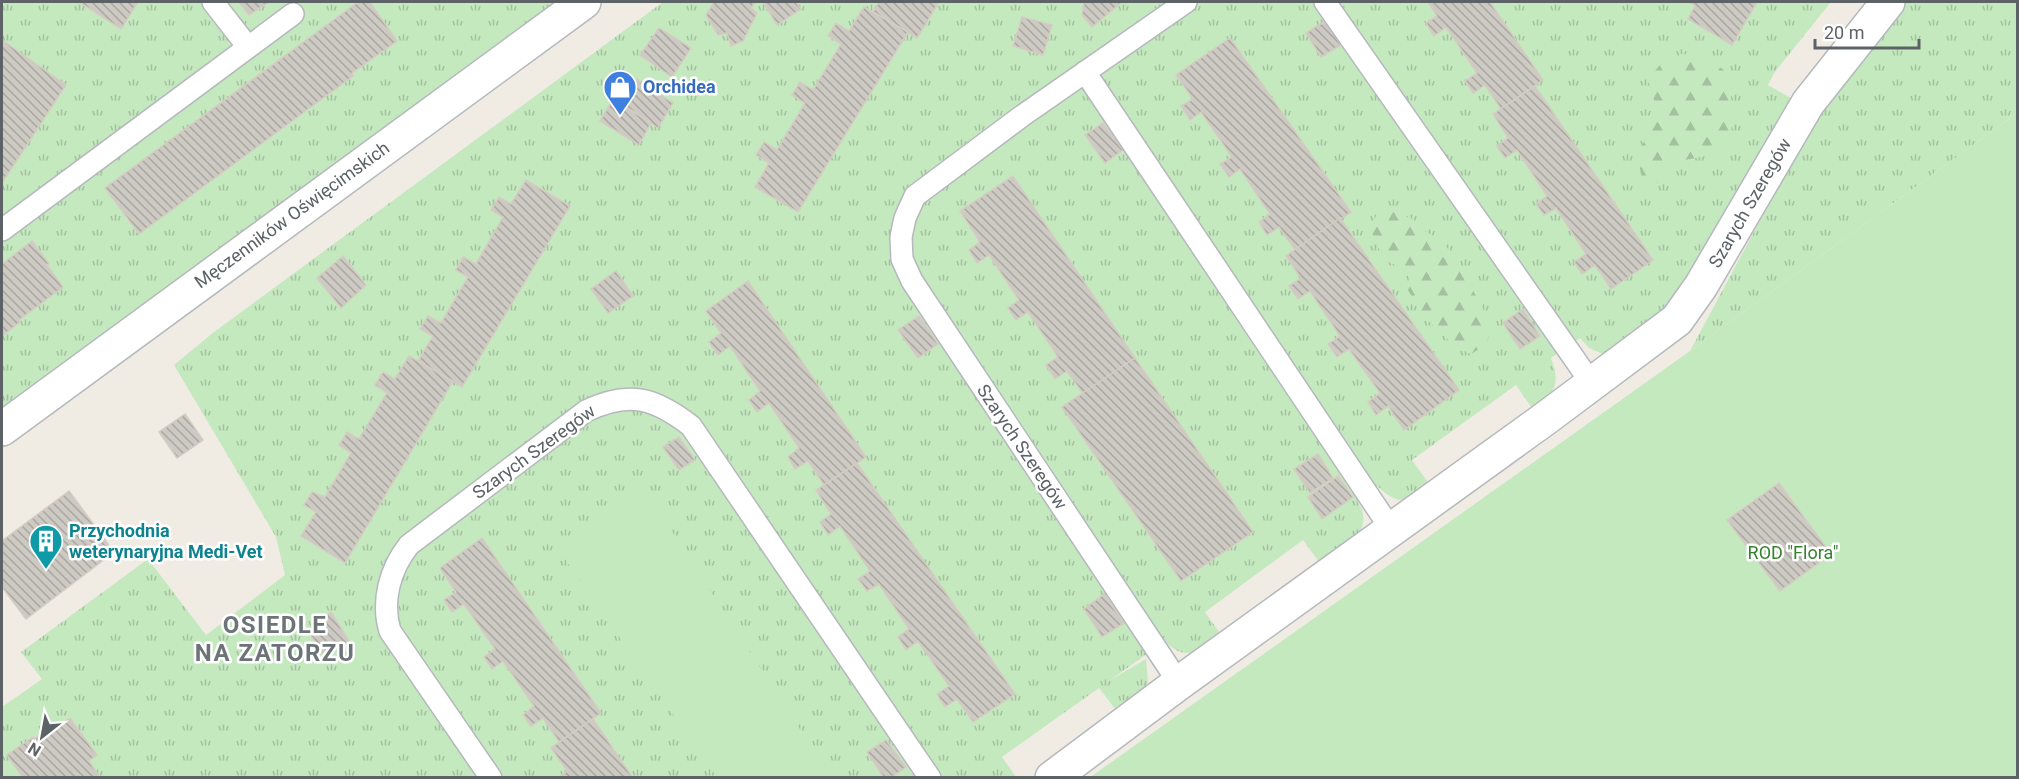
<svg xmlns="http://www.w3.org/2000/svg" width="2019" height="779" viewBox="0 0 2019 779" font-family="Roboto,sans-serif">
  <style>
    .grass { fill: url(#grass-tufts) }
    .forest { fill: url(#forest-firs) }
    .green { fill: #c5e9bf }
    .building { fill: url(#building-back-hatch); stroke: #d5ccc2; stroke-width: 1.5 }
    .lines { fill: none; stroke-linecap: round; stroke-linejoin: round }
    .service-casing { stroke: #b5b8bc; stroke-width: 24 }
    .minor-casing { stroke: #b5b8bc; stroke-width: 36 }
    .service { stroke: #fff; stroke-width: 21 }
    .minor { stroke: #fff; stroke-width: 33 }
    .labels { text-anchor: middle; stroke-width: 5; stroke-linejoin: round; paint-order: stroke }
    .shop-label { font-size: 18px; font-weight: bold; fill: #366cbe; stroke: #fff; text-anchor: start }
    .street-label { font-size: 18px; fill: #5c6266; stroke: #fff }
    .culture-label { font-size: 18px; font-weight: bold; fill: #0d838f; stroke: #fff; text-anchor: start }
    .park-label { font-size: 18px; fill: #36832e; stroke: #fff }
    .district-label { font-size: 24px; font-weight: bold; letter-spacing: 1.5px; fill: #6d7478; stroke: #fff }
  </style>
  <defs>
    <pattern id="grass-tufts" width="24" height="20" patternUnits="userSpaceOnUse" patternTransform="scale(1.5)"><rect width="24" height="20" fill="#c5e9bf"/><path d="M3 7l-1-3M5 7V3M7 7l1-3M15 17l-1-3M17 17v-4M19 17l1-3" fill="none" stroke="#a3c09f"/></pattern>
    <pattern id="forest-firs" width="22" height="20" patternUnits="userSpaceOnUse" patternTransform="scale(1.5)"><rect width="22" height="20" fill="#c5e9bf"/><path d="M5 1l3.5 6h-7zM16 11l3.5 6h-7z" fill="#a3c09f"/></pattern>
    <pattern id="building-back-hatch" width="6" height="6" patternUnits="userSpaceOnUse" patternTransform="scale(1.5)"><rect width="6" height="6" fill="#cdc9c3"/><path d="M-1 5l2 2M0 0l6 6M5-1l2 2" fill="none" stroke="#aaa7a2"/></pattern>
  </defs>
  <rect width="100%" height="100%" fill="#f0ece4"/>
  <g class="grass">
    <path d="M 2,2 L 584,2 L 2,429 Z"/>
    <path d="M 663,2 L 1831,2 L 1774,73 L 1768,85 L 1798,102 L 1675,309 L 1605,355 L 1589,348 L 1580,338 L 1551,358 C 1562,386 1553,393 1534,411 L 1516,385 L 1412,460 L 1430,485 C 1406,502 1400,507 1377,486 L 1357,501 C 1378,530 1342,550 1322,566 L 1303,540 L 1205,612 L 1222,636 C 1201,649 1186,664 1165,641 L 1109,681 L 1146,659 L 1148,682 L 1143,692 L 1119,714 L 1099,688 L 1002,757 L 1016,777 L 2,777 L 2,707 L 42,679 L 21,652 L 148,559 L 206,635 L 285,575 L 276,537 L 174,365 L 214,332 Z"/>
    <path d="M 1906,2 L 2017,2 L 2017,113 L 1690,351 L 1816,116 Z"/>
  </g>
  <g class="forest">
    <path d="M 1681,54 L 1694,55 L 1723,69 L 1728,82 L 1734,113 L 1729,143 L 1718,151 L 1705,156 L 1685,160 L 1672,165 L 1666,176 L 1655,184 L 1643,181 L 1637,156 L 1658,114 L 1648,79 L 1660,65 Z"/>
    <path d="M 1393,212 L 1411,218 L 1426,232 L 1442,241 L 1458,262 L 1491,324 L 1487,344 L 1471,354 L 1456,347 L 1423,316 L 1408,290 L 1409,275 L 1398,266 L 1384,260 L 1370,228 L 1377,214 Z"/>
  </g>
  <g class="green">
    <path d="M 2017,113 L 2017,777 L 1089,778 L 1690,351 Z"/>
    <path d="M 645,490 L 831,777 L 717,777 L 558,549 Z"/>
  </g>
  <g class="building">
    <path d="M 79,2 L 138,2 L 121,29 Z"/>
    <path d="M 239,2 L 269,2 L 249,15 Z"/>
    <path d="M 358,2 L 370,2 L 397,41 L 352,73 L 353,76 L 139,234 L 105,188 Z"/>
    <path d="M 714,2 L 755,2 L 751,8 L 757,13 L 743,41 L 731,46 L 727,33 L 718,35 L 706,15 Z"/>
    <path d="M 763,2 L 796,2 L 801,9 L 777,25 Z"/>
    <path d="M 879,2 L 939,2 L 917,38 L 873,12 Z"/>
    <path d="M 1084,2 L 1122,2 L 1092,27 L 1082,15 Z"/>
    <path d="M 1428,2 L 1490,2 L 1543,80 L 1501,109 L 1485,85 L 1473,93 L 1465,81 L 1477,73 L 1446,27 L 1434,36 L 1426,23 L 1437,16 Z"/>
    <path d="M 1689,2 L 1757,2 L 1732,45 L 1688,19 L 1695,6 Z"/>
    <path d="M 864,7 L 908,32 L 798,212 L 755,187 L 769,163 L 756,155 L 764,142 L 777,150 L 805,103 L 792,95 L 800,82 L 813,90 L 841,44 L 828,36 L 836,23 L 849,31 Z"/>
    <path d="M 1022,17 L 1052,25 L 1043,55 L 1013,46 Z"/>
    <path d="M 1325,21 L 1341,45 L 1321,57 L 1306,33 Z"/>
    <path d="M 659,28 L 691,48 L 672,77 L 640,55 Z"/>
    <path d="M 1230,38 L 1351,212 L 1295,250 L 1279,227 L 1267,235 L 1259,222 L 1270,214 L 1240,169 L 1229,177 L 1220,164 L 1232,157 L 1201,112 L 1190,120 L 1181,106 L 1193,99 L 1176,75 Z"/>
    <path d="M 2,40 L 66,85 L 2,183 Z"/>
    <path d="M 634,78 L 673,103 L 658,128 L 619,102 Z"/>
    <path d="M 1535,86 L 1653,260 L 1611,289 L 1595,265 L 1582,274 L 1574,262 L 1586,254 L 1556,208 L 1544,215 L 1536,204 L 1547,196 L 1517,150 L 1505,158 L 1497,146 L 1508,138 L 1493,114 Z"/>
    <path d="M 613,99 L 651,123 L 639,145 L 600,121 Z"/>
    <path d="M 1103,123 L 1123,150 L 1105,163 L 1085,135 Z"/>
    <path d="M 1013,176 L 1135,358 L 1083,394 L 1067,371 L 1055,379 L 1046,365 L 1058,357 L 1028,312 L 1016,320 L 1008,308 L 1019,300 L 989,255 L 977,263 L 969,250 L 980,242 L 960,211 Z"/>
    <path d="M 526,180 L 570,206 L 462,387 L 418,361 L 433,336 L 420,329 L 428,316 L 441,323 L 468,277 L 456,270 L 463,257 L 476,264 L 503,217 L 491,210 L 499,197 L 511,204 Z"/>
    <path d="M 1340,218 L 1459,390 L 1404,430 L 1388,406 L 1376,415 L 1368,402 L 1380,393 L 1349,349 L 1337,357 L 1328,344 L 1340,336 L 1310,291 L 1298,299 L 1289,286 L 1301,278 L 1286,256 Z"/>
    <path d="M 32,241 L 49,264 L 47,265 L 63,287 L 19,320 L 20,322 L 2,336 L 2,264 Z"/>
    <path d="M 343,256 L 366,285 L 341,308 L 317,278 Z"/>
    <path d="M 616,271 L 633,296 L 608,313 L 591,289 Z"/>
    <path d="M 748,281 L 866,457 L 824,485 L 808,461 L 795,469 L 788,457 L 799,448 L 769,403 L 757,412 L 749,400 L 760,391 L 730,346 L 718,355 L 709,342 L 721,333 L 706,311 Z"/>
    <path d="M 1523,309 L 1540,336 L 1520,349 L 1503,323 Z"/>
    <path d="M 919,316 L 938,344 L 918,358 L 898,330 Z"/>
    <path d="M 409,356 L 453,381 L 345,563 L 301,536 L 316,512 L 304,505 L 312,492 L 325,497 L 351,453 L 339,445 L 347,432 L 359,439 L 387,393 L 375,385 L 383,372 L 395,379 Z"/>
    <path d="M 1135,358 L 1253,532 L 1181,581 L 1062,407 Z"/>
    <path d="M 185,414 L 203,440 L 177,458 L 159,432 Z"/>
    <path d="M 679,437 L 695,460 L 679,470 L 663,447 Z"/>
    <path d="M 1318,454 L 1333,478 L 1310,493 L 1294,469 Z"/>
    <path d="M 857,463 L 1015,694 L 973,722 L 957,699 L 945,707 L 937,694 L 949,686 L 918,641 L 906,650 L 898,637 L 909,629 L 879,584 L 867,591 L 858,579 L 870,571 L 840,526 L 828,535 L 820,522 L 831,514 L 816,490 Z"/>
    <path d="M 1338,476 L 1353,497 L 1322,519 L 1308,497 Z"/>
    <path d="M 1779,483 L 1831,554 L 1780,591 L 1727,520 Z"/>
    <path d="M 69,491 L 114,552 L 26,619 L 2,587 L 2,541 Z"/>
    <path d="M 482,538 L 601,713 L 559,742 L 543,718 L 531,726 L 523,715 L 534,706 L 503,661 L 492,669 L 484,657 L 495,649 L 464,604 L 452,612 L 444,600 L 456,592 L 440,568 Z"/>
    <path d="M 1104,594 L 1124,623 L 1102,637 L 1084,609 Z"/>
    <path d="M 331,612 L 349,641 L 325,657 L 307,630 Z"/>
    <path d="M 70,718 L 97,755 L 89,761 L 100,778 L 23,778 L 7,755 L 33,737 L 34,739 L 45,731 L 48,734 Z"/>
    <path d="M 593,719 L 633,778 L 558,778 L 567,771 L 551,748 Z"/>
    <path d="M 886,740 L 906,767 L 890,778 L 884,778 L 867,752 Z"/>
  </g>
  <g class="lines">
    <defs>
      <g id="service">
        <path d="M 213,2 L 248,47"/>
        <path d="M 1325,2 L 1592,384"/>
        <path d="M 1085,72 L 1391,529"/>
        <path d="M 2,230 L 293,14"/>
        <path d="M 1179,683 L 912,281 L 902,259 L 901,237 L 905,218 L 915,196 L 1022,116 L 1186,2"/>
        <path d="M 491,778 L 390,631 C 381,601 390,569 409,545 L 586,411 C 629,390 655,398 691,426 L 930,778"/>
      </g>
      <g id="minor">
        <path d="M 2,429 L 584,2"/>
        <path d="M 1052,778 L 1179,683 L 1546,418 L 1677,320 L 1701,286 L 1808,103 L 1888,2"/>
      </g>
    </defs>
    <use href="#service" class="service-casing"/>
    <use href="#minor" class="minor-casing"/>
    <use href="#service" class="service"/>
    <use href="#minor" class="minor"/>
  </g>
  <defs>
    <symbol id="shop-pin" viewBox="-11 -11 22 30"><path d="M0 17L-7.5 6A9.5 9.5 0 1 1 7.5 6Z" fill="#3f7fe0" stroke="#fff"/><path d="M-5-2.5h2.3a2.7 3.5 0 0 1 5.4 0H5L5.5 6h-11ZM-1.5-2.5h3a1.5 2.3 0 0 0-3 0Z" fill="#fff"/></symbol>
    <symbol id="building-pin" viewBox="-11 -11 22 30"><path d="M0 17L-7.5 6A9.5 9.5 0 1 1 7.5 6Z" fill="#0f9aa8" stroke="#fff"/><path d="M-4-6H4V6H1V3H-1V6H-4ZM-2.5-4.3h1.7v1.8h-1.7ZM.8-4.3h1.7v1.8H.8ZM-2.5-1h1.7V.8h-1.7ZM.8-1h1.7V.8H.8Z" fill="#fff"/></symbol>
  </defs>
  <g fill-rule="evenodd">
    <use href="#shop-pin" x="601" y="68" width="38" height="52"/>
    <use href="#building-pin" x="27" y="522" width="38" height="52"/>
  </g>
  <g class="labels">
    <g class="shop-label">
      <text x="643" y="93">Orchidea</text>
    </g>
    <g class="street-label">
      <text transform="translate(1750 203) rotate(-60)" y="6">Szarych Szeregów</text>
      <text transform="translate(292 215) rotate(-36)" y="6">Męczenników Oświęcimskich</text>
      <text transform="translate(1022 447) rotate(56)" y="6">Szarych Szeregów</text>
      <text transform="translate(534 452) rotate(-36)" y="6">Szarych Szeregów</text>
    </g>
    <g class="culture-label">
      <text x="69" y="537">Przychodnia<tspan x="69" dy="21">weterynaryjna Medi-Vet</tspan></text>
    </g>
    <g class="park-label">
      <text x="1793" y="559">ROD "Flora"</text>
    </g>
    <g class="district-label">
      <text x="275" y="633">OSIEDLE<tspan x="275" dy="28">NA ZATORZU</tspan></text>
    </g>
  </g>
  <rect width="2019" height="779" fill="none" stroke="#5c6266" stroke-width="6"/>
  <g transform="translate(42 737) rotate(211)" stroke="#ffffff" stroke-width="4.5" paint-order="stroke">
  <path d="M0-4.5L10 22L0 15L-10 22Z" fill="#5c6266"/>
  <text y="-9" font-size="16" font-weight="bold" text-anchor="middle" fill="#5c6266">N</text>
  </g>
  <path d="M1815 39v9h104v-9" fill="none" stroke="#5c6266" stroke-width="3"/>
  <text x="1824" y="39" font-size="18" fill="#5c6266" stroke="#ffffff" stroke-width="4.5" paint-order="stroke">20 m</text>
</svg>
